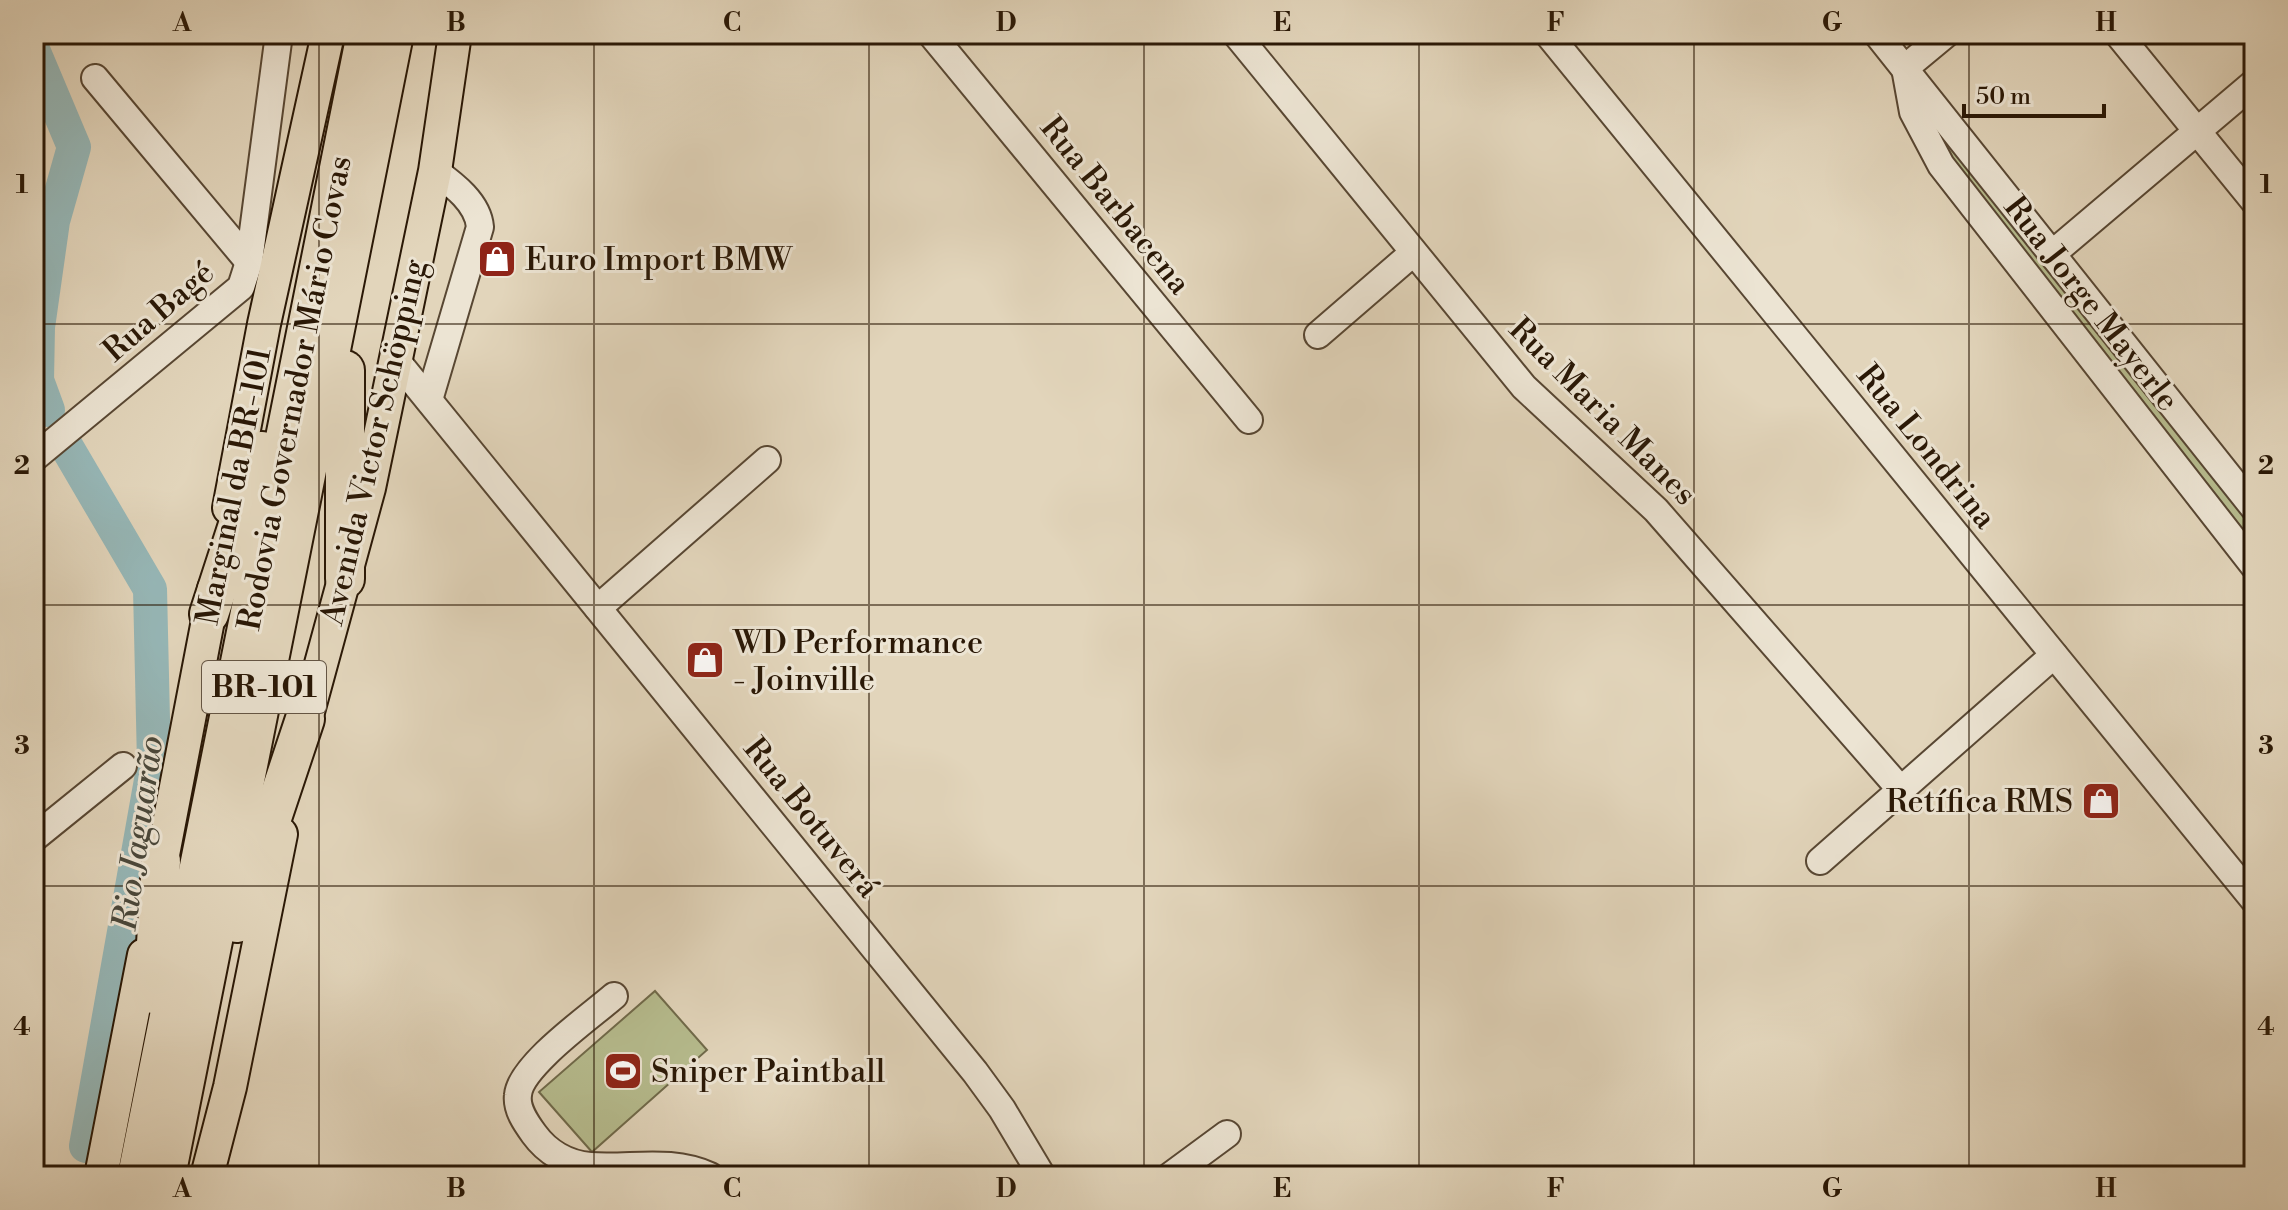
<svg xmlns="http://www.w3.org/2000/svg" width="2288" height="1210" viewBox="0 0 2288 1210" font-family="'Libre Bodoni',serif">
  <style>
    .green { fill: #b6bc8e; stroke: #706a4a; stroke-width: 2 }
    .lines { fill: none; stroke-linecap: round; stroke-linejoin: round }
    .river { stroke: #96b7b7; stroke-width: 34 }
    .minor-casing { stroke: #584733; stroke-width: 30 }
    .major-casing { stroke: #2a1806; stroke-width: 36 }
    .highway-casing { stroke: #2a1806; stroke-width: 42 }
    .minor { stroke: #ece4d3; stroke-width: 26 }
    .major { stroke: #e2d5bb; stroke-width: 32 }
    .highway { stroke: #e2d5bb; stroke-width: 38 }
    .grid { fill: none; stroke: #2a1806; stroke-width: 2; stroke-opacity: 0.55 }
    .labels { text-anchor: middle; stroke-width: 6; stroke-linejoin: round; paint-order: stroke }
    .shield { fill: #ece4d3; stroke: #645544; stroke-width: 2 }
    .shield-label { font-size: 30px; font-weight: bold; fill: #2a1806 }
    .street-label { font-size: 32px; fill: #2a1806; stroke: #ece4d3 }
    .poi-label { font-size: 32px; fill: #2a1806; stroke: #ece4d3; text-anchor: start }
    .water-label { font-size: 34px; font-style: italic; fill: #4a483b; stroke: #ece4d3 }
    .neatline { fill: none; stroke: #2a1806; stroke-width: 3 }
    .grid-label { font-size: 26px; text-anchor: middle; font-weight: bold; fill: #2a1806 }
  </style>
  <rect width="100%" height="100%" fill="#e2d5bb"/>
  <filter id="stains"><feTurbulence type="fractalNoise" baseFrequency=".0025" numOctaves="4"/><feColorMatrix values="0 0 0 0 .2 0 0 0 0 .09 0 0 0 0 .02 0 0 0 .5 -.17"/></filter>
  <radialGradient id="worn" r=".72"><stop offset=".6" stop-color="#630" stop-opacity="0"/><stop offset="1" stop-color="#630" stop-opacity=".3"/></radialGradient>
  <g class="green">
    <path d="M 1942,129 L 2254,523 L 2254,547 L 1931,138 L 1933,130 Z"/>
    <path d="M 655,991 L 707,1050 L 592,1152 L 539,1092 Z"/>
  </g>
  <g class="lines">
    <g class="river">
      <path d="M 34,52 L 74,147 L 53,221 L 38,327 L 37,380 L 48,410"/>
      <path d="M 65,444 L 150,589 L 154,763 L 86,1146"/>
    </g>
    <defs>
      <g id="minor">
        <path d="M 931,34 L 1249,420"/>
        <path d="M 1236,34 L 1524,387 L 1656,510 L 1901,790"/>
        <path d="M 1548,34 L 2254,900"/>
        <path d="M 1877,34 L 2254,508"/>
        <path d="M 2118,34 L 2254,201"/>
        <path d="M 1905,68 L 1913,112 L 1941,165 L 2254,566"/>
        <path d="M 1905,68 L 1946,34"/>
        <path d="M 95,78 L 249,262"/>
        <path d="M 2052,254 L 2254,83"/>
        <path d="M 1318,335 L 1413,253"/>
        <path d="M 396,360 L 975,1072 L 1002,1109 L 1042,1176"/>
        <path d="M 429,400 L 480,227 C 478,203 454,185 435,171"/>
        <path d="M 34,458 L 241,287 L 249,262 L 279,34"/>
        <path d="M 598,608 L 767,460"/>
        <path d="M 34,838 L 123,766"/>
        <path d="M 1820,861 L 2054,655"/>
        <path d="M 614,996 C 591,1016 520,1066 518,1095 C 516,1109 526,1123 534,1134 C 547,1152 567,1164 590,1166 C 632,1169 670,1158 710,1176"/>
        <path d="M 1170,1176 L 1227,1134"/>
      </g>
      <g id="major">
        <path d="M 229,508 L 264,324 L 328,34"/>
        <path d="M 300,741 L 369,488 L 435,171 L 455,34"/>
        <path d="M 157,886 L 214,589"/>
        <path d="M 101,1176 L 144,955"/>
        <path d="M 207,1176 L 230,1087 L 281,834"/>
      </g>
      <g id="highway">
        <path d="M 345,579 L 345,370"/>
        <path d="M 209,614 L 262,451"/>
        <path d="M 237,923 L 305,719"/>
        <path d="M 153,994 L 161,861"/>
        <path d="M 137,1176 L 366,34"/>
        <path d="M 166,1176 L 394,34"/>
      </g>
    </defs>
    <use href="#minor" class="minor-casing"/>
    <use href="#major" class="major-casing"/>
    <use href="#highway" class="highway-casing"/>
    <use href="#minor" class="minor"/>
    <use href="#major" class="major"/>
    <use href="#highway" class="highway"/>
  </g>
  <path class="grid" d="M 319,34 L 319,1176M 594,34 L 594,1176M 869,34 L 869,1176M 1144,34 L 1144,1176M 1419,34 L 1419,1176M 1694,34 L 1694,1176M 1969,34 L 1969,1176M 34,324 L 2254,324M 34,605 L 2254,605M 34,886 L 2254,886"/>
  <defs>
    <symbol id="shop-square" viewBox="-11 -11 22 22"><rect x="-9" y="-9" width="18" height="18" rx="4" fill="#8f2418" stroke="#ece4d3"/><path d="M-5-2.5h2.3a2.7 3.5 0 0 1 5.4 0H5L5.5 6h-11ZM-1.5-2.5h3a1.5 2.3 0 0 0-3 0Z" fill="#fff"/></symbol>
    <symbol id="stadium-square" viewBox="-11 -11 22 22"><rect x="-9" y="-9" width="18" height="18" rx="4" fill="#8f2418" stroke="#ece4d3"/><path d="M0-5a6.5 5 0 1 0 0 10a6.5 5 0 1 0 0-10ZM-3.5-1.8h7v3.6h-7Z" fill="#fff"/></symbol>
  </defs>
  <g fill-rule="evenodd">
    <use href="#shop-square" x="475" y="237" width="44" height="44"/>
    <use href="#shop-square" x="683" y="638" width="44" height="44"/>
    <use href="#shop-square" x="2079" y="779" width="44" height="44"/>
    <use href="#stadium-square" x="601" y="1049" width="44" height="44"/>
  </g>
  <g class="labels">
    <rect class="shield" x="202" y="661" width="124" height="52" rx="6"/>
    <g class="shield-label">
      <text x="264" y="697">BR-101</text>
    </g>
    <g class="street-label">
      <text transform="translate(1116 205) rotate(51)" y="11">Rua Barbacena</text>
      <text transform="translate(2092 303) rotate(52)" y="11">Rua Jorge Mayerle</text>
      <text transform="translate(158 311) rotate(-41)" y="11">Rua Bagé</text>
      <text transform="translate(294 393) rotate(-79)" y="11">Rodovia Governador Mário Covas</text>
      <text transform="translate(1603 411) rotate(45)" y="11">Rua Maria Manes</text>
      <text transform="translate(373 442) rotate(-77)" y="11">Avenida Victor Schöpping</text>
      <text transform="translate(1927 446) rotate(51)" y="11">Rua Londrina</text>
      <text transform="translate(233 486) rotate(-79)" y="11">Marginal da BR-101</text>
      <text transform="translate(812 817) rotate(51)" y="11">Rua Botuverá</text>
    </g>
    <g class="poi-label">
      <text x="525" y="270">Euro Import BMW</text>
      <text x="733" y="653">WD Performance<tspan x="733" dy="37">- Joinville</tspan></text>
      <text x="2073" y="812" text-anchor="end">Retífica RMS</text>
      <text x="651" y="1082">Sniper Paintball</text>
    </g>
    <g class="water-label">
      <text transform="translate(137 833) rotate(-82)" y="12">Rio Jaguarão</text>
    </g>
  </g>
  <rect width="2288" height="1210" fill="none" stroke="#e2d5bb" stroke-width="88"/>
  <path d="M1964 104v12h140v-12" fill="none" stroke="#2a1806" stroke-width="4"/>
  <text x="1976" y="104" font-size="24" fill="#2a1806" stroke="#ece4d3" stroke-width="6" paint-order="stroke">50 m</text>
  <rect x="44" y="44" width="2200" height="1122" class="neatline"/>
  <g class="grid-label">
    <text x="182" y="31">A</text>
    <text x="456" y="31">B</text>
    <text x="732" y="31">C</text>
    <text x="1006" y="31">D</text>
    <text x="1282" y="31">E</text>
    <text x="1556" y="31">F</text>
    <text x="1832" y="31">G</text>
    <text x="2106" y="31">H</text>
    <text x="22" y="193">1</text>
    <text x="2266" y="193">1</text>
    <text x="22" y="474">2</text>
    <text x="2266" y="474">2</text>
    <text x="22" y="754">3</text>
    <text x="2266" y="754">3</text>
    <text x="22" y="1035">4</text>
    <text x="2266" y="1035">4</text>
    <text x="182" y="1197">A</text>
    <text x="456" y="1197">B</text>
    <text x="732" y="1197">C</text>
    <text x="1006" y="1197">D</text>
    <text x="1282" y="1197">E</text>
    <text x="1556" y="1197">F</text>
    <text x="1832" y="1197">G</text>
    <text x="2106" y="1197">H</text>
  </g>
  <rect width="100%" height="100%" filter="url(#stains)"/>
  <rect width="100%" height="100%" fill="url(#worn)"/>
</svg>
